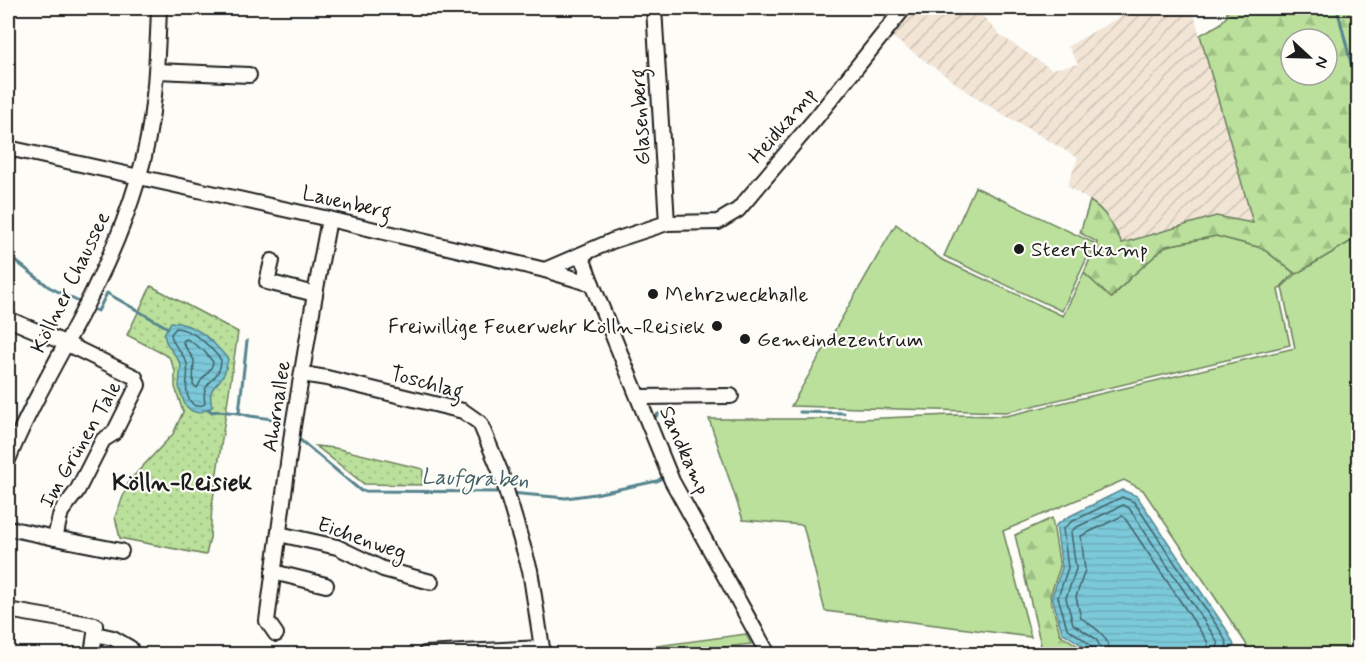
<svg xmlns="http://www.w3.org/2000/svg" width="1366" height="662" viewBox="0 0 1366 662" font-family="Mynerve,sans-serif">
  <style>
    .industrial { fill: url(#industrial-furrows) }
    .green { fill: #bae09b; stroke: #6b7e5c; stroke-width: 1.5 }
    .forest { fill: url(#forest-firs); stroke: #6b7e5c; stroke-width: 1.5; fill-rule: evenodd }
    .park { fill: url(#park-dots); stroke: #6b7e5c; stroke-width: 1.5 }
    .water { fill: url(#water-rules); stroke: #56848e; stroke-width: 1.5 }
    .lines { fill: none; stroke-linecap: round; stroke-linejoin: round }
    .shore { stroke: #426168; stroke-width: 1.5 }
    .stream { stroke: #56848e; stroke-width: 3 }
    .minor-casing { stroke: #1c1c1c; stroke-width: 18 }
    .minor { stroke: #fdfcf7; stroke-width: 14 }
    .poi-dot { fill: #1c1c1c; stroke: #fdfcf7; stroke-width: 2 }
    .labels { text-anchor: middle; stroke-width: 4.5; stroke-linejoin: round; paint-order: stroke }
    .street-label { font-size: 21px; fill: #1c1c1c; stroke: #fdfcf7 }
    .poi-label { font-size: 21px; fill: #1c1c1c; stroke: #fdfcf7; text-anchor: start }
    .water-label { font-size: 22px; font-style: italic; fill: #426168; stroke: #fdfcf7 }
    .quarter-label { font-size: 24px; font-weight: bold; fill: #1c1c1c; stroke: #fdfcf7 }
  </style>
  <defs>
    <pattern id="industrial-furrows" width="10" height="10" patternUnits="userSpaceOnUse" patternTransform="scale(1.5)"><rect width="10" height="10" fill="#f2e5d6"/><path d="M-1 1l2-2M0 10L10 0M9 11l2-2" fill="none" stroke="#cfc4b7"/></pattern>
    <pattern id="forest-firs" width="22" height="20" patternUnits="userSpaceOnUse" patternTransform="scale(1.5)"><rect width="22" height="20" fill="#bae09b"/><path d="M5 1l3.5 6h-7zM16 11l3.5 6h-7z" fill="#9fc085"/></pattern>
    <pattern id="park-dots" width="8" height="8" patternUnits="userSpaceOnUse" patternTransform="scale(1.5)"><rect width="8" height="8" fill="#bae09b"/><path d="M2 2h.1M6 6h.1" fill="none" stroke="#9fc085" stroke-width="1.8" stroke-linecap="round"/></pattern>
    <pattern id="water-rules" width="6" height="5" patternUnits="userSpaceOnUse" patternTransform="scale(1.5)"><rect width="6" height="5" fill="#7cc9da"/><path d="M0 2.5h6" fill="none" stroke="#6bacba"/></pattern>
  </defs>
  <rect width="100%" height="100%" fill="#fdfcf7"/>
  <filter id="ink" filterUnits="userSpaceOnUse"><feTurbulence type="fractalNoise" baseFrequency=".0167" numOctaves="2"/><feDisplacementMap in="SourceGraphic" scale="12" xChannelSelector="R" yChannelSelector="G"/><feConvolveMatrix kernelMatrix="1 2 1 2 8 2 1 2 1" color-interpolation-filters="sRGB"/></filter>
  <g filter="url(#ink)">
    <path class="industrial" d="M 914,8 L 976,8 L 1000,35 L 1051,69 L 1078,64 L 1068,46 L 1136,8 L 1192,8 L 1254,223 L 1216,216 L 1122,243 L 1110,221 L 1100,207 L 1067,186 L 1078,158 L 979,100 L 892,37 Z"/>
    <g class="green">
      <path d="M 975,187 L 1094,243 L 1062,311 L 944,256 Z"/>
      <path d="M 896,224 L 941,259 L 1063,316 L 1084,273 L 1112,298 L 1131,277 L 1166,246 L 1216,236 L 1262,248 L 1294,273 L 1278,290 L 1290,345 L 1007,412 L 791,406 Z"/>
      <path d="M 1358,237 L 1358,641 L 1335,654 L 1251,654 L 1245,642 L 1143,490 L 1124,480 L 1003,531 L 1031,637 L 825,611 L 803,525 L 743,520 L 709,419 L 860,419 L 951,415 L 1006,416 L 1295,348 L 1282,287 L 1296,274 Z"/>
      <path d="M 746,634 L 751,644 L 668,654 L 597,654 Z"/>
    </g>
    <g class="forest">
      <path d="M 1227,8 L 1358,8 L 1358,237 L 1296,274 L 1262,248 L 1216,236 L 1166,246 L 1131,277 L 1111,298 L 1084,273 L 1097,242 L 1080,233 L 1090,201 C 1106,211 1113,226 1122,243 L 1216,216 L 1253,223 L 1200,35 L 1220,24 L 1227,16 ZM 1291,39 L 1327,39 L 1327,75 L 1291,75 Z"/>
      <path d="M 1052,518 L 1060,567 L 1050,596 L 1060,634 L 1084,650 L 1086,654 L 1043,654 L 1015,535 Z"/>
    </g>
    <g class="park">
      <path d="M 151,286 L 238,332 L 212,506 L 210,538 L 206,555 L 120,538 L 115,517 L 129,481 L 173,434 L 183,412 L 175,387 L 175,371 L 169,357 L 127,335 Z"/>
      <path d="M 316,446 L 335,448 L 423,469 L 422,485 L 364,484 Z"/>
    </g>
    <g class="water">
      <path d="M 171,322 C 197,324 212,340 228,359 C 227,364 226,370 224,374 C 216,390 207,384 212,407 L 199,413 L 192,411 L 185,405 L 179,387 L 181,364 L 166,342 L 164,334 Z"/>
      <path d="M 1122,490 L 1137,496 L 1226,629 L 1234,645 L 1228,654 L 1089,654 L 1086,648 L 1062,632 L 1052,596 L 1062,568 L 1056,525 L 1068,517 Z"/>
    </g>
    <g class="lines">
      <g class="shore">
        <path d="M 176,328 C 195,330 210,346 221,360 C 221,363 220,368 219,370 C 213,384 201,383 205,403 L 203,405 L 195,406 C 180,394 190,378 187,364 C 184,353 172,346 171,334 Z"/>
        <path d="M 187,339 L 204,351 L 213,362 C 212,369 208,372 204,377 C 200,381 199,385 197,388 L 193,385 L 194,360 L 183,343 L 184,340 Z"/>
        <path d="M 1094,654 C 1091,641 1077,636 1067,628 L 1058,597 L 1068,568 L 1063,529 L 1071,522 L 1122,497 L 1134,502 L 1221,632 L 1227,644 L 1224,654"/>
        <path d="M 1101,654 L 1101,648 L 1096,639 L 1073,624 L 1066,598 L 1076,569 L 1071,532 L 1075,528 L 1123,505 L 1129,508 L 1214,636 L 1218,644 L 1216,654"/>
        <path d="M 1110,654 C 1109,635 1095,628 1081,618 L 1076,597 L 1085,570 L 1081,536 L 1122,516 L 1124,517 L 1207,641 L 1208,644 L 1207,654"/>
      </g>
      <g class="stream">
        <path d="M 1337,8 L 1358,91"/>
        <path d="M 8,255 L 49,287 L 79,302"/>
        <path d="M 95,310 L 98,311 L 107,293 L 168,328"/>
        <path d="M 247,341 L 239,413 L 250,416 L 280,420"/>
        <path d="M 208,409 L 212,412 L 218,411 L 238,413"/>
        <path d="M 800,412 L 844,413"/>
        <path d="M 654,422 L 653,420 L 658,414 L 667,412"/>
        <path d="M 299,439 L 361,491 L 503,492"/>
        <path d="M 510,493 L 566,498 L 595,494 L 657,481 L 665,476"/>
      </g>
      <defs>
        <g id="minor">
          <path d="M 654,8 L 667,223"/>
          <path d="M 157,71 L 249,75"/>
          <path d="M 8,148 L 329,219 L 545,270 L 592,284"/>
          <path d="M 581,255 L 592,284 L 672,481 L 768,654"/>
          <path d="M 272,261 L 267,282 L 315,294"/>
          <path d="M 545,270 L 612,241 L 667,223 L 718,222 L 738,210 L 816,118 L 904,8"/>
          <path d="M 8,319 L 65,343 L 135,377 L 138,385 L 114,433 L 103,440 L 77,491 L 61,512 L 55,538 L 8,528"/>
          <path d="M 302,374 L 327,378 L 463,411 L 480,423 L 501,473 L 530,570 L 542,648 L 541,654"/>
          <path d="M 639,397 L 731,396"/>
          <path d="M 8,460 C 32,400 68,344 96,285 C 113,251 127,216 138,179 C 155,124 157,65 159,8"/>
          <path d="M 279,534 L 337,547 L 383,569 L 431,582"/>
          <path d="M 55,538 L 121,551"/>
          <path d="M 273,572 L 326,585"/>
          <path d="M 8,610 L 95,625 L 95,634 L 92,654"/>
          <path d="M 95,634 L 113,638 L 130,648 L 129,654"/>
          <path d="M 276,634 L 267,621 L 293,426 L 315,294 L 329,219"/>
          <path d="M 425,654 L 542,648"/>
        </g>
      </defs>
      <use href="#minor" class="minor-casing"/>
      <use href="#minor" class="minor"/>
    </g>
  </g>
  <g class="poi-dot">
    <circle cx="1019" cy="249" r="6"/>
    <circle cx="653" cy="294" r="6"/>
    <circle cx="717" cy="326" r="6"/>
    <circle cx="745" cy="339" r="6"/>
  </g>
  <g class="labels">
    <g class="street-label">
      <text transform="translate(640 117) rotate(-93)" y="7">Glasenberg</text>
      <text transform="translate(782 125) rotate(-50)" y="7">Heidkamp</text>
      <text transform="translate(347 202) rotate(13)" y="7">Lauenberg</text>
      <text transform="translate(70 282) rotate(-64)" y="7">Köllner Chaussee</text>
      <text transform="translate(427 382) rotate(15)" y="7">Toschlag</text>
      <text transform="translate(276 406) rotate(-81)" y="7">Ahornallee</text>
      <text transform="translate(80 444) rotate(-60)" y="7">Im Grünen Tale</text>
      <text transform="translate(685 450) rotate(66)" y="7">Sandkamp</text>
      <text transform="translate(362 538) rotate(19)" y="7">Eichenweg</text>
    </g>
    <g class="poi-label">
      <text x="1031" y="256">Steertkamp</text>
      <text x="665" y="301">Mehrzweckhalle</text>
      <text x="705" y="333" text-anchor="end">Freiwillige Feuerwehr Kölln-Reisiek</text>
      <text x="757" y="346">Gemeindezentrum</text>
    </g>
    <g class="water-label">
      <text transform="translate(475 477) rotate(2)" y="8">Laufgraben</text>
    </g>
    <g class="quarter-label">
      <text x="182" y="490">Kölln-Reisiek</text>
    </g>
  </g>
  <rect width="1366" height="662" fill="none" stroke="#fdfcf7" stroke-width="30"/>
  <rect x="15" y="15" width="1336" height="632" fill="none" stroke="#1c1c1c" stroke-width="2" filter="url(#ink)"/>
  <g transform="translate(1309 57) rotate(112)"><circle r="28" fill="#fdfcf7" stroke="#a3a29f" stroke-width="1.5"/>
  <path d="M0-4.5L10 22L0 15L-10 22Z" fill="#1c1c1c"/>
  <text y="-9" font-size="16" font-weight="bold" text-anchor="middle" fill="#1c1c1c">N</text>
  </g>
</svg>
